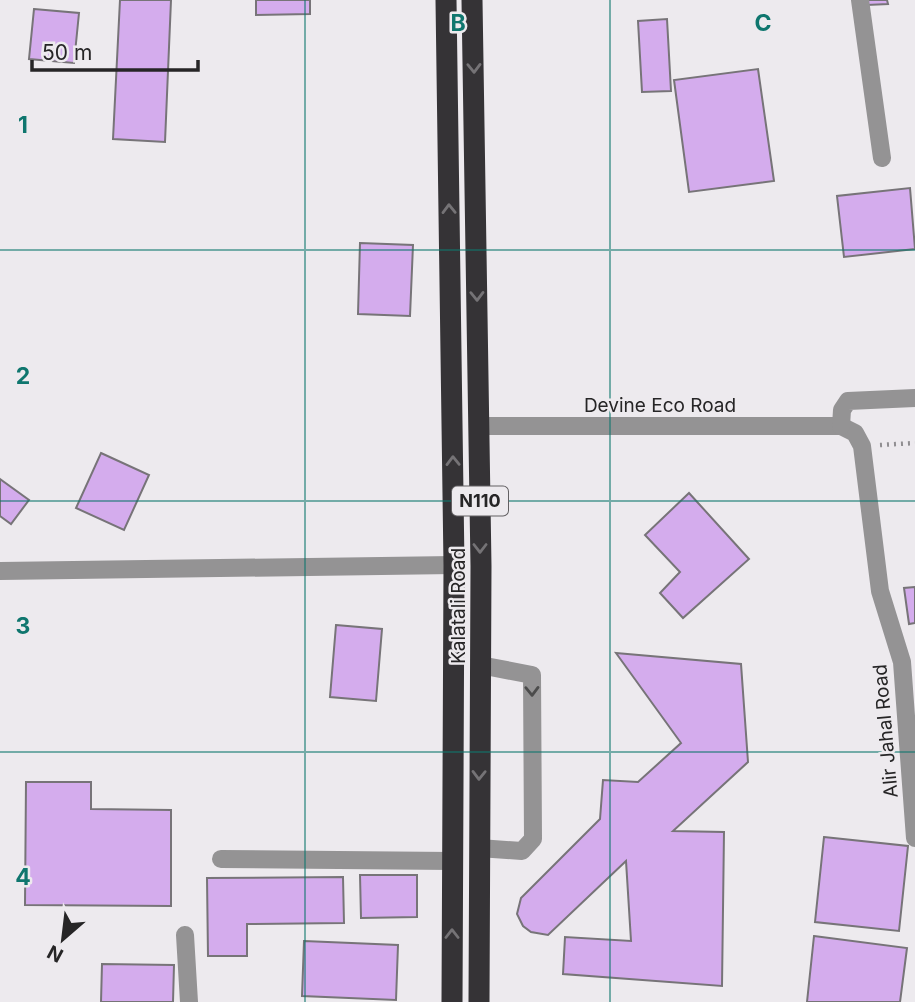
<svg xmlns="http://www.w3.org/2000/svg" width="915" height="1002" viewBox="0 0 915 1002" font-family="Inter,sans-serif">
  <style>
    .building { fill: #d4aced; stroke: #777478; stroke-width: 2 }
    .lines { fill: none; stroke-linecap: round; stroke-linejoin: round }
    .path { stroke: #908e91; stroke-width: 4.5; stroke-dasharray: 2 5; stroke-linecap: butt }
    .minor { stroke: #949394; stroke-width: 18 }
    .highway { stroke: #353336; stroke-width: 21 }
    .oneway { stroke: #757376 }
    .oneway2 { stroke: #4c4c4c }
    .grid { fill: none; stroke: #0f766e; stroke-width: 2; stroke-opacity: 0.55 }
    .labels { text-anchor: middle; stroke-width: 5; stroke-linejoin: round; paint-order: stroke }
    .shield { fill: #edeaee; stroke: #626062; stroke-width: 2 }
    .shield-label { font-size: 18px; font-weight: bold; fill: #262526 }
    .street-label { font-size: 19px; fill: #262526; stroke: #edeaee }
    .grid-label { font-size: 23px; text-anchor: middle; font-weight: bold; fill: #0f766e; stroke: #edeaee; stroke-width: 5; stroke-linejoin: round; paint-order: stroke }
  </style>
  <rect width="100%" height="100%" fill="#edeaee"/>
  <g class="building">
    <path d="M 120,0 L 171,0 L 165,142 L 113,139 Z"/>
    <path d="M 256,0 L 310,0 L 310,14 L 256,15 Z"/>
    <path d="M 867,0 L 887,0 L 888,4 L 867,5 Z"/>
    <path d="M 34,9 L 79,13 L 74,63 L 29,59 Z"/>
    <path d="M 667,19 L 671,91 L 642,92 L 638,21 Z"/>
    <path d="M 758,69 L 774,181 L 689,192 L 674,80 Z"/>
    <path d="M 910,188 L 915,249 L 844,257 L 837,196 Z"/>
    <path d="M 360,243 L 413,245 L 410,316 L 358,314 Z"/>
    <path d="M 101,453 L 149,475 L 124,530 L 76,508 Z"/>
    <path d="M 0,479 L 29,500 L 11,524 L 0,516 Z"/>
    <path d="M 689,493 L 749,559 L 683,618 L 660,593 L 680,572 L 645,535 Z"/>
    <path d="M 915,587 L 915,623 L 909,624 L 904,588 Z"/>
    <path d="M 336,625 L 382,629 L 376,701 L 330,697 Z"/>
    <path d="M 616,653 L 741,664 L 748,762 L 673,831 L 724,832 L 722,986 L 563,974 L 565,937 L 631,941 L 626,861 L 548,935 L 531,932 L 523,926 L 517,914 L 521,898 L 600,819 L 603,780 L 638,782 L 681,743 Z"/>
    <path d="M 26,782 L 91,782 L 91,809 L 171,810 L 171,906 L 25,905 Z"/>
    <path d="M 824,837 L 908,846 L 899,931 L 815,922 Z"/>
    <path d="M 360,875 L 417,875 L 417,917 L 361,918 Z"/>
    <path d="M 343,877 L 344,923 L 247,924 L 247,956 L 208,956 L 207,878 Z"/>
    <path d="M 814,936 L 907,948 L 900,1002 L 807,1002 Z"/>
    <path d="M 304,941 L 398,945 L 396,1000 L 302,996 Z"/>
    <path d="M 102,964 L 174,965 L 173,1002 L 101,1002 Z"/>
  </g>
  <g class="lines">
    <path class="path" d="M 880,445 L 915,443"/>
    <g class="minor">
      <path d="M 860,0 L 882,158"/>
      <path d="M 480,426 L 841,426 L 855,433 L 862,446 L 880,591 L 902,662 L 915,838"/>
      <path d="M 841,426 L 842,410 L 848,401 L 915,398"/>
      <path d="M 0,571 L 454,565"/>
      <path d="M 479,848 L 522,851 L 533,839 L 532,675 L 480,665"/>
      <path d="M 221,859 L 452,861"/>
      <path d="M 185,935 L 189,1002"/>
    </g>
    <g class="highway">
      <path d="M 446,0 L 454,565 L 452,1002"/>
      <path d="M 472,0 L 481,566 L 479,1002"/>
    </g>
  </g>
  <defs><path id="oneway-chevron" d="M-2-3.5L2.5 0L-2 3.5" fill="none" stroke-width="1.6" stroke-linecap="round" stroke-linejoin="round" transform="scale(1.75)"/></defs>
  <g class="oneway">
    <use href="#oneway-chevron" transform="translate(474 68) rotate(89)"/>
    <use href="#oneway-chevron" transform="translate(449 209) rotate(-91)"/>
    <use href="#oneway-chevron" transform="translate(477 296) rotate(89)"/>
    <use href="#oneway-chevron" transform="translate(453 461) rotate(-91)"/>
    <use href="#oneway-chevron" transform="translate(480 548) rotate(90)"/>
    <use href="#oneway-chevron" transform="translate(479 775) rotate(91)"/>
    <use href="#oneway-chevron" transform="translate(452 934) rotate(-90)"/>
  </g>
  <use class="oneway2" href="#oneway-chevron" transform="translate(532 691) rotate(89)"/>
  <path class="grid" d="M 305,0 L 305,1002M 610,0 L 610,1002M 0,250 L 915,250M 0,501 L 915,501M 0,752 L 915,752"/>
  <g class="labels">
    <rect class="shield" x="452" y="486.5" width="56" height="29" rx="5"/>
    <g class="shield-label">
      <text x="480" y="507">N110</text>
    </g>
    <g class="street-label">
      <text x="660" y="412">Devine Eco Road</text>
      <text transform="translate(458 606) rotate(-90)" y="7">Kalatali Road</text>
      <text transform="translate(885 731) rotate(-95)" y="7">Alir Jahal Road</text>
    </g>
  </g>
  <g class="grid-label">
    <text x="458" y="31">B</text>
    <text x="763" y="31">C</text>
    <text x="23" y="133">1</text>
    <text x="23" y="384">2</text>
    <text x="23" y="634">3</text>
    <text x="23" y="885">4</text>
  </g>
  <g transform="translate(63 939) rotate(208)" stroke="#edeaee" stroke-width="5" paint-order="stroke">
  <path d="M0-5L12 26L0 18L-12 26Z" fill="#262526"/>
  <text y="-10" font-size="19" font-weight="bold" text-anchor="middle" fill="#262526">N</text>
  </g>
  <path d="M32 60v10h166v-10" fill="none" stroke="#262526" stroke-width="3.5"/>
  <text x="42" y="60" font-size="21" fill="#262526" stroke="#edeaee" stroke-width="5" paint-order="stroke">50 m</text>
</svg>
